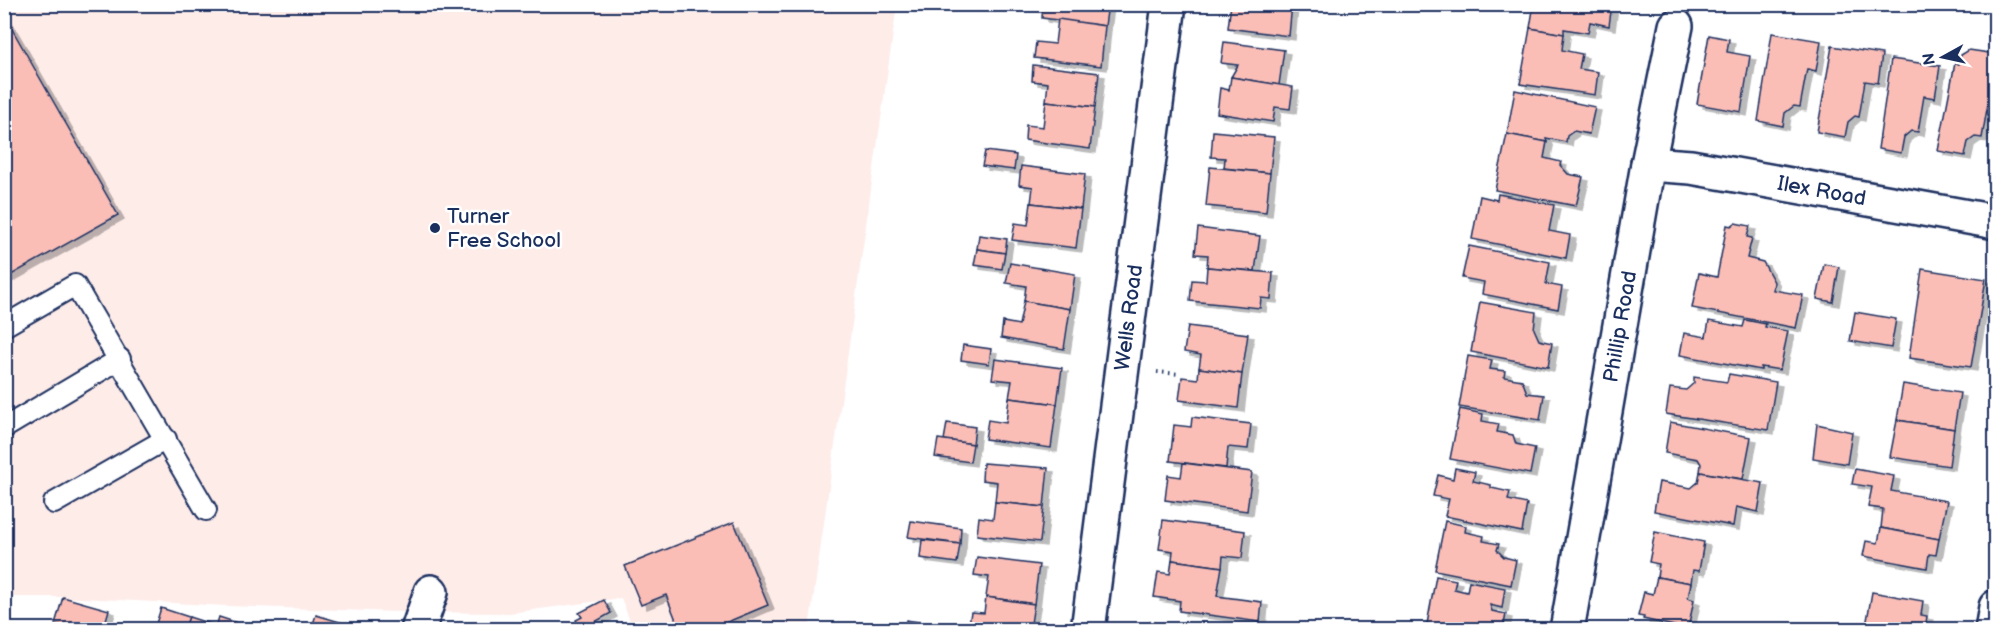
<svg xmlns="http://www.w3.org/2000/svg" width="2000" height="634" viewBox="0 0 2000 634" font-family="'Balsamiq Sans',sans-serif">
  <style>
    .built { fill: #feece9 }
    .building { fill: #fabeb7; stroke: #1b2f5e; stroke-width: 1.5; filter: url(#shadow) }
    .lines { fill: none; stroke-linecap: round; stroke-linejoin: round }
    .lane-casing { stroke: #1b2f5e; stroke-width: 24 }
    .street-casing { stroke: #1b2f5e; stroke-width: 38 }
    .path { stroke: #1b2f5e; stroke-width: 4; stroke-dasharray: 1.5 4.5; stroke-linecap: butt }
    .lane { stroke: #fff; stroke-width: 20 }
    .street { stroke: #fff; stroke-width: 33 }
    .poi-dot { fill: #1b2f5e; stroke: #fff; stroke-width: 2 }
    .labels { text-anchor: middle; stroke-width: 5; stroke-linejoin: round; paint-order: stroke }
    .street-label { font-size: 21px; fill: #1b2f5e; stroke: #fff }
    .poi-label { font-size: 21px; fill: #1b2f5e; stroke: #fff; text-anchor: start }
  </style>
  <defs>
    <filter id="shadow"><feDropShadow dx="6" dy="4" stdDeviation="0" flood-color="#0004"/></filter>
  </defs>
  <rect width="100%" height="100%" fill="#fff"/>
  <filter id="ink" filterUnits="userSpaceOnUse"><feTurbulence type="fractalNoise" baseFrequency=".0167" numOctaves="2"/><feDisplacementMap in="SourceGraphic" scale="12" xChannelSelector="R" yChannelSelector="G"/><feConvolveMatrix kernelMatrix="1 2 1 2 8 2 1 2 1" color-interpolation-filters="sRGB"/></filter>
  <g filter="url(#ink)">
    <path class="built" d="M 4,5 L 897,5 L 809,629 L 633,629 L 621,598 L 510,613 L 398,612 L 227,606 L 63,597 L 5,597 Z"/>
    <g class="building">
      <path d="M 1043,4 L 1108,4 L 1105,26 L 1042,18 Z"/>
      <path d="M 1231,4 L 1292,4 L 1289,36 L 1228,28 Z"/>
      <path d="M 1534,4 L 1612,4 L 1609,26 L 1590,22 L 1588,33 L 1564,29 L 1564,34 L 1530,28 Z"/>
      <path d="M 4,15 L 118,215 L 4,279 Z"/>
      <path d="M 1058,19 L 1105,26 L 1101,66 L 1034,58 L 1036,42 L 1055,44 Z"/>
      <path d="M 1530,28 L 1564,34 L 1562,50 L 1582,54 L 1579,69 L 1598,72 L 1595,95 L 1520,84 Z"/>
      <path d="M 1772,33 L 1821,41 L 1816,71 L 1807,69 L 1800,107 L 1794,106 L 1785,113 L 1783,126 L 1758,121 Z"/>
      <path d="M 1709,35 L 1729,39 L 1727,52 L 1750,56 L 1741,112 L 1697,104 Z"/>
      <path d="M 1224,42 L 1284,50 L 1279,85 L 1231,77 L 1238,65 L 1221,63 Z"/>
      <path d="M 1832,46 L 1882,54 L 1878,83 L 1865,81 L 1859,117 L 1855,116 L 1848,122 L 1845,137 L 1817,132 Z"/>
      <path d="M 1969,50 L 1996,54 L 1996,104 L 1988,103 L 1982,138 L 1975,137 L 1968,142 L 1965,156 L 1938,151 L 1955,63 L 1959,64 L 1961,55 Z"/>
      <path d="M 1891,59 L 1940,66 L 1935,98 L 1924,96 L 1918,132 L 1911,131 L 1904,137 L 1901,153 L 1878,149 Z"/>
      <path d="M 1033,65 L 1099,73 L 1095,107 L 1046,101 L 1048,83 L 1032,81 Z"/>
      <path d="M 1231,77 L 1293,87 L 1290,109 L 1275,107 L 1273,122 L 1217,113 L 1220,88 L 1229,90 Z"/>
      <path d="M 1515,90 L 1595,107 L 1589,134 L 1574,131 L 1567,136 L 1566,142 L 1546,138 L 1547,142 L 1507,134 Z"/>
      <path d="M 1046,101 L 1095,107 L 1090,149 L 1025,140 L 1026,125 L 1043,127 Z"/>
      <path d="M 1213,131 L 1274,137 L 1270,173 L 1224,168 L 1225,158 L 1211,157 Z"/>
      <path d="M 1507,134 L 1547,142 L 1544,158 L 1561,162 L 1560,165 L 1568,174 L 1583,177 L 1576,206 L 1495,190 Z"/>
      <path d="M 1996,135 L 1996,164 L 1991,163 Z"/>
      <path d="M 985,151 L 1016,155 L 1014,170 L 982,166 Z"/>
      <path d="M 1021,166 L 1085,174 L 1081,209 L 1031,203 L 1033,187 L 1019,185 Z"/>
      <path d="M 1210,167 L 1270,173 L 1266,212 L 1206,206 Z"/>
      <path d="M 1498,194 L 1554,205 L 1549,231 L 1570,235 L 1566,258 L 1472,239 L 1480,196 L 1497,200 Z"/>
      <path d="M 1031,203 L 1081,209 L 1076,248 L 1012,240 L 1015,223 L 1028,225 Z"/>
      <path d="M 1735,223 L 1750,226 L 1747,237 L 1752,238 L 1747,258 L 1763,262 L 1774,282 L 1773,290 L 1803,295 L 1796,328 L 1692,308 L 1699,273 L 1717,277 L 1727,225 L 1731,226 Z"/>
      <path d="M 1198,228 L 1260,236 L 1255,271 L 1207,267 L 1208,255 L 1195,254 Z"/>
      <path d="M 979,235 L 1007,239 L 1005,253 L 977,249 Z"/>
      <path d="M 1469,246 L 1550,262 L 1546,284 L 1562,287 L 1558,309 L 1482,294 L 1484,282 L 1462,278 Z"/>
      <path d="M 977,249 L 1005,253 L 1002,269 L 974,265 Z"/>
      <path d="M 1010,263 L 1075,274 L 1070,309 L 1024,301 L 1026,286 L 1006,283 Z"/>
      <path d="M 1824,264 L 1839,267 L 1833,302 L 1817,299 Z"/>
      <path d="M 1207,267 L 1273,273 L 1271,299 L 1261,298 L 1260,308 L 1190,301 L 1192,280 L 1206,281 Z"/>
      <path d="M 1922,269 L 1986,279 L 1971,367 L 1909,358 Z"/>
      <path d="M 1024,301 L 1070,309 L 1064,349 L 1001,338 L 1003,322 L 1019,325 Z"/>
      <path d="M 1480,302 L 1536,312 L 1534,329 L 1539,340 L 1552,343 L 1548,367 L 1471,352 Z"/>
      <path d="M 1855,312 L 1896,319 L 1891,348 L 1850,341 Z"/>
      <path d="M 1745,320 L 1766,324 L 1765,327 L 1788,331 L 1780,370 L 1761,367 L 1761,370 L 1680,355 L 1684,333 L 1706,337 L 1709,321 L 1743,327 Z"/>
      <path d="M 1188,326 L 1248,334 L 1242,374 L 1199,368 L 1201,355 L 1184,352 Z"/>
      <path d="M 963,345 L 991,349 L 989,364 L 961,360 Z"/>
      <path d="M 1468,356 L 1492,360 L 1490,369 L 1505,371 L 1504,377 L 1522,380 L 1527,393 L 1544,395 L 1540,420 L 1459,407 Z"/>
      <path d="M 995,359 L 1062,368 L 1057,404 L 1009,398 L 1012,381 L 992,379 Z"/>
      <path d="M 1199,368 L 1242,374 L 1238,408 L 1179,400 L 1182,377 L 1198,379 Z"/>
      <path d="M 1729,374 L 1776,382 L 1768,430 L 1666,414 L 1670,388 L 1686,390 L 1694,383 L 1694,377 L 1727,382 Z"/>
      <path d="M 1903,384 L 1960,393 L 1954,429 L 1897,420 Z"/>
      <path d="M 1009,398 L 1057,404 L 1051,448 L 985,439 L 988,420 L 1006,423 Z"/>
      <path d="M 1460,409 L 1483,414 L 1482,421 L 1499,424 L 1497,432 L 1513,435 L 1516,444 L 1535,448 L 1530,474 L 1450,459 Z"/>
      <path d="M 1192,417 L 1251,424 L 1248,449 L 1228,447 L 1226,468 L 1170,461 L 1174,425 L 1191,427 Z"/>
      <path d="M 1897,420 L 1954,429 L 1949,466 L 1890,457 Z"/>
      <path d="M 1670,422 L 1751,437 L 1743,479 L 1700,472 L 1701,464 L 1698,459 L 1665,453 Z"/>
      <path d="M 947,423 L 975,427 L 973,444 L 944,440 Z"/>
      <path d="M 1817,424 L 1852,432 L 1847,464 L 1813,458 Z"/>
      <path d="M 938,439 L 973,444 L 970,462 L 935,457 Z"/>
      <path d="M 983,463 L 1048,468 L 1044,507 L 995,502 L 997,482 L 982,480 Z"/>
      <path d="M 1183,463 L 1252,472 L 1247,511 L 1165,500 L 1168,475 L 1181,477 Z"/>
      <path d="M 1455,468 L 1475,472 L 1473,481 L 1491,485 L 1491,488 L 1510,492 L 1508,500 L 1527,504 L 1522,532 L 1445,516 L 1449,499 L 1433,496 L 1438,475 L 1453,479 Z"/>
      <path d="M 1855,469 L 1894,476 L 1891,491 L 1947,501 L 1939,539 L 1881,528 L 1883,509 L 1868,507 L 1872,487 L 1852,484 Z"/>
      <path d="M 1700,472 L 1763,483 L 1758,512 L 1736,507 L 1733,526 L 1654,511 L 1659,482 L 1691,488 L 1698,482 Z"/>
      <path d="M 995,502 L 1044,507 L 1040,542 L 977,535 L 979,517 L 993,519 Z"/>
      <path d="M 1163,520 L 1245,531 L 1242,558 L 1223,556 L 1222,567 L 1172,560 L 1173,551 L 1159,549 Z"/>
      <path d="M 911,521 L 961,528 L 960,544 L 908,537 Z"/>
      <path d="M 1445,521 L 1466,526 L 1465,532 L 1484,536 L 1483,541 L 1499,544 L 1497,550 L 1504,557 L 1516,560 L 1511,585 L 1435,570 Z"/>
      <path d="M 734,522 L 768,605 L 725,623 L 727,630 L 680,630 L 666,595 L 641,605 L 625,566 Z"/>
      <path d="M 1881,528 L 1939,539 L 1936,555 L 1929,554 L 1927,568 L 1863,556 L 1866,541 L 1878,543 Z"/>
      <path d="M 1655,532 L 1704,542 L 1699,571 L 1693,570 L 1691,583 L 1657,577 L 1659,564 L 1649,562 Z"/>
      <path d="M 922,540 L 960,544 L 957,563 L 920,558 Z"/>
      <path d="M 977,557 L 1039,565 L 1034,604 L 986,597 L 989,577 L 974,575 Z"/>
      <path d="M 1172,560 L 1222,567 L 1217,596 L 1262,602 L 1260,622 L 1179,611 L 1180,601 L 1154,597 L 1158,572 L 1170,574 Z"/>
      <path d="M 1436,576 L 1456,580 L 1454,589 L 1467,592 L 1469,581 L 1505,588 L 1502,608 L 1490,605 L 1492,611 L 1506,614 L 1503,630 L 1454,630 L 1427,624 Z"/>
      <path d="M 1657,577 L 1691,583 L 1688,598 L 1694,600 L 1688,629 L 1643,619 L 1644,617 L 1638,616 L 1644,592 L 1653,594 Z"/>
      <path d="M 1872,592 L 1923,601 L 1921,615 L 1927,616 L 1925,630 L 1883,630 L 1866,626 Z"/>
      <path d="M 63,597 L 109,610 L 103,630 L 62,630 L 63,626 L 55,624 Z"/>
      <path d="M 986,597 L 1034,604 L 1030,630 L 968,630 L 971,612 L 984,613 Z"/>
      <path d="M 604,600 L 611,613 L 581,630 L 576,620 L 582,617 L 579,613 Z"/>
      <path d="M 161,608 L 189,617 L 184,630 L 154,630 Z"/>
      <path d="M 316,615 L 367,630 L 311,630 Z"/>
      <path d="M 189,617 L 217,626 L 215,630 L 184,630 Z"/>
      <path d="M 219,617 L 247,626 L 246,630 L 215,630 Z"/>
      <path d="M 906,620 L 939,625 L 938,630 L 905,630 Z"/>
      <path d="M 1150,622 L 1209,630 L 1149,630 Z"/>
      <path d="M 1424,626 L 1444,630 L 1423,630 Z"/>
    </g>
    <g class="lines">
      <defs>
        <g id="lane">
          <path d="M 4,326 L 75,285 L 206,510"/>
          <path d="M 4,428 L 120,359"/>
          <path d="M 54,503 L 166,439"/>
        </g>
        <g id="street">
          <path id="s1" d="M 1648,164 L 1691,167 L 1996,222"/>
          <path d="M 418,630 L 431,592"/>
          <path id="s2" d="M 1088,630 L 1169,4"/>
          <path id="s3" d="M 1567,630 L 1648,164 L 1676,26"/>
          <path d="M 1992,630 L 1996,607"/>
        </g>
      </defs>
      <use href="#lane" class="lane-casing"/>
      <use href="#street" class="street-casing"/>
      <g class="path">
        <path d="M 1979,4 L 1996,7"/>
        <path d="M 1157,372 L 1180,374"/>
      </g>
      <use href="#lane" class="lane"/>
      <use href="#street" class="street"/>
    </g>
  </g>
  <circle class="poi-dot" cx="435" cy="228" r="6"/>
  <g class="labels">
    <g class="street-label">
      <text dy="7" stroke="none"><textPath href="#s1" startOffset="176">Ilex Road</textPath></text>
      <text dy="7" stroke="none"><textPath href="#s2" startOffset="315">Wells Road</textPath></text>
      <text dy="7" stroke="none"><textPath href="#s3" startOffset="308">Phillip Road</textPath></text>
    </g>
    <g class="poi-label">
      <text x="447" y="223">Turner<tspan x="447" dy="24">Free School</tspan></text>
    </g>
  </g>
  <rect width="2000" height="634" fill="none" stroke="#fff" stroke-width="24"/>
  <rect x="12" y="12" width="1976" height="610" fill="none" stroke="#1b2f5e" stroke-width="2" filter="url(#ink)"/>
  <g transform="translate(1943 57) rotate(262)" stroke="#ffffff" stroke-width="4.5" paint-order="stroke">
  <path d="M0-4.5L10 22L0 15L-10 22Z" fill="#1b2f5e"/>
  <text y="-9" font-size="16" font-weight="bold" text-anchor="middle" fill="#1b2f5e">N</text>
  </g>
</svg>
